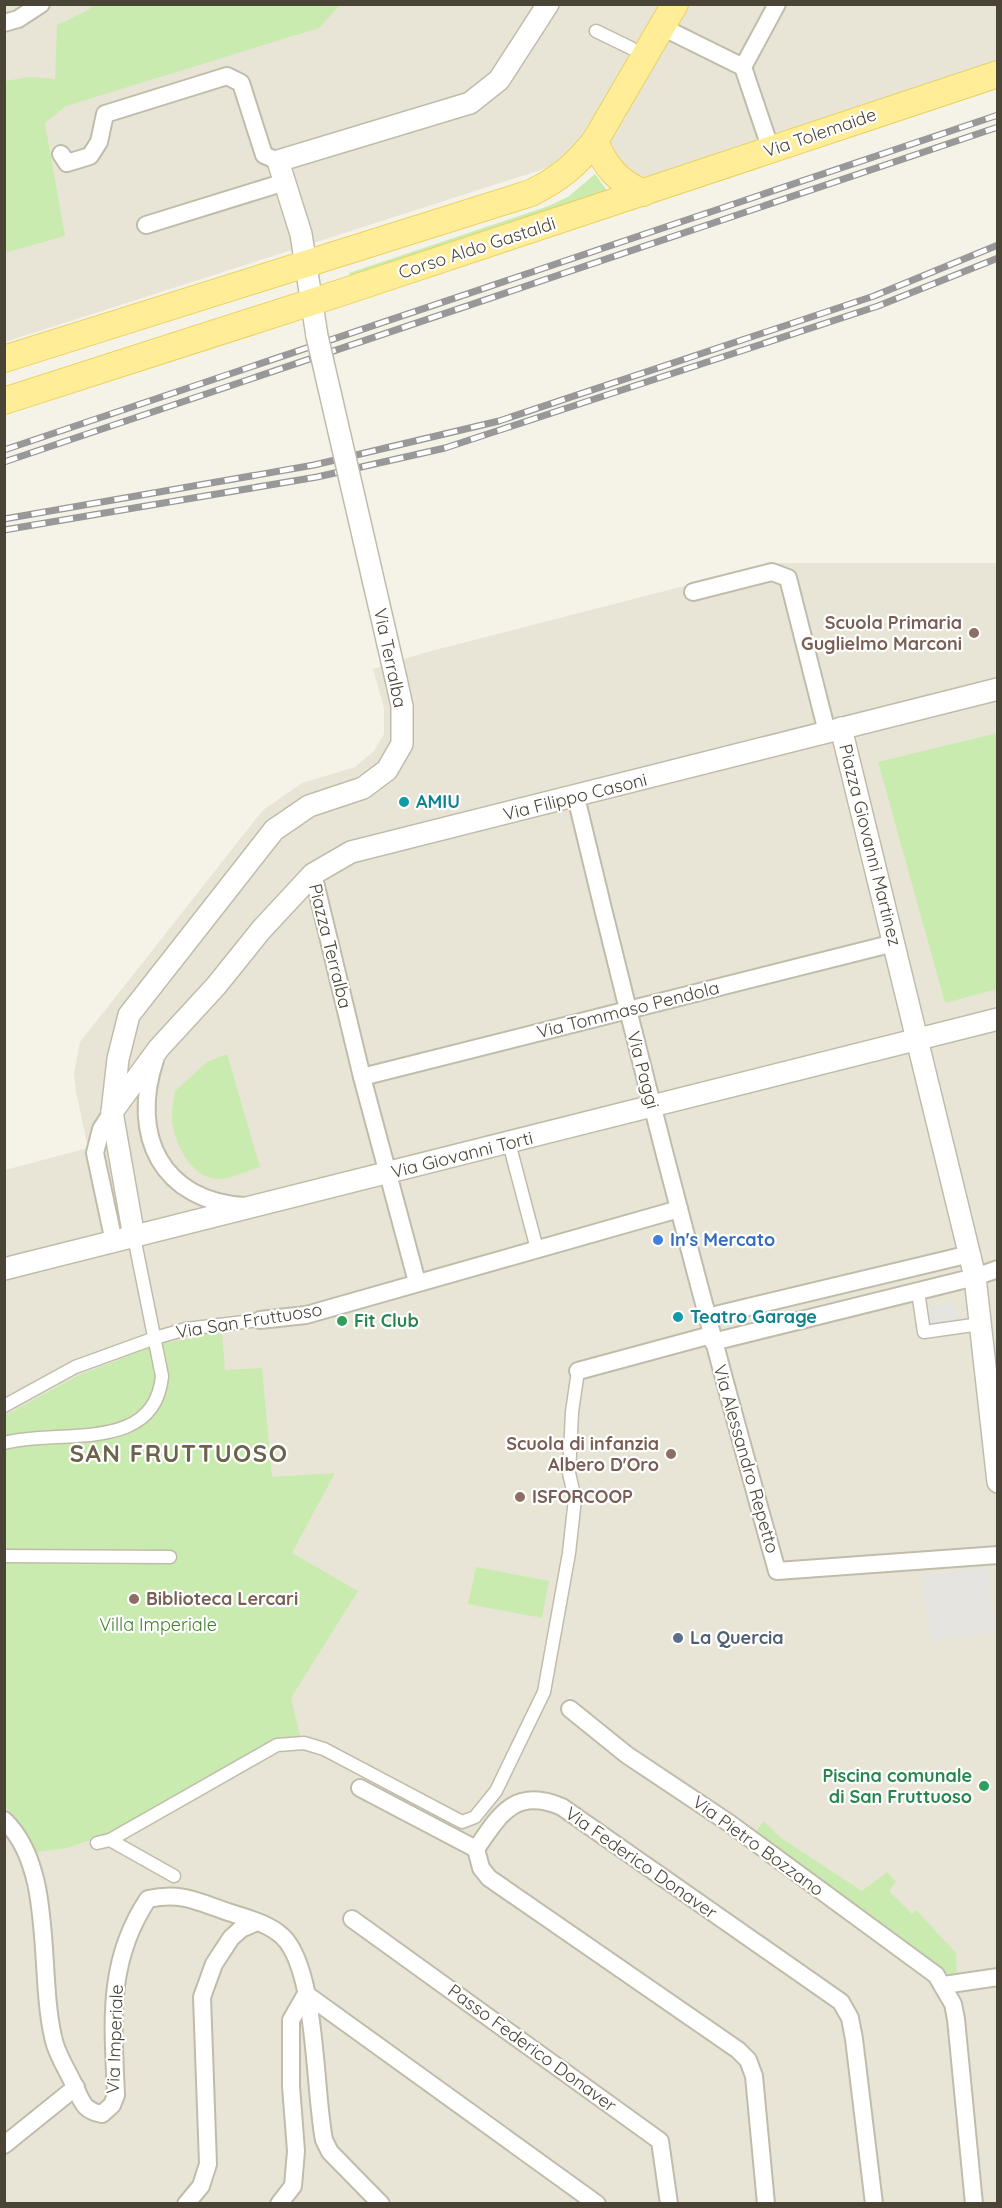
<svg xmlns="http://www.w3.org/2000/svg" width="1002" height="2208" viewBox="0 0 1002 2208" font-family="Quicksand,sans-serif">
  <style>
    .residential { fill: #e9e5d6 }
    .green { fill: #c9ebaf }
    .parking { fill: #e6e4e0 }
    .lines { fill: none; stroke-linecap: round; stroke-linejoin: round }
    .pedestrian-casing { stroke: #c1bcaa; stroke-width: 15 }
    .minor-casing { stroke: #c1bcaa; stroke-width: 20 }
    .tertiary-casing { stroke: #c1bcaa; stroke-width: 24 }
    .primary-casing { stroke: #ead161; stroke-width: 28 }
    .pedestrian { stroke: #fff; stroke-width: 12 }
    .minor { stroke: #fff; stroke-width: 16 }
    .tertiary { stroke: #fff; stroke-width: 21 }
    .primary { stroke: #ffee97; stroke-width: 26 }
    .rail-casing { stroke: #989898; stroke-width: 7 }
    .rail { stroke: #fff; stroke-width: 4.5; stroke-dasharray: 14; stroke-linecap: butt }
    .tertiary-bridge-casing { stroke: #c1bcaa; stroke-width: 24; stroke-linecap: butt }
    .tertiary-bridge { stroke: #fff; stroke-width: 21 }
    .education-dot { fill: #8d6e63; stroke: #fff; stroke-width: 2 }
    .culture-dot { fill: #0f9aa8; stroke: #fff; stroke-width: 2 }
    .shop-dot { fill: #3f7fe0; stroke: #fff; stroke-width: 2 }
    .leisure-dot { fill: #2e9e5b; stroke: #fff; stroke-width: 2 }
    .service-dot { fill: #5c6f8a; stroke: #fff; stroke-width: 2 }
    .labels { text-anchor: middle; stroke-width: 4.5; stroke-linejoin: round; paint-order: stroke }
    .street-label { font-size: 18px; fill: #494436; stroke: #fff }
    .education-label { font-size: 18px; font-weight: bold; fill: #785e54; stroke: #fff; text-anchor: end }
    .culture-label { font-size: 18px; font-weight: bold; fill: #0d838f; stroke: #fff; text-anchor: start }
    .shop-label { font-size: 18px; font-weight: bold; fill: #366cbe; stroke: #fff; text-anchor: start }
    .leisure-label { font-size: 18px; font-weight: bold; fill: #27864d; stroke: #fff; text-anchor: start }
    .park-label { font-size: 18px; fill: #3d7f26; stroke: #fff }
    .service-label { font-size: 18px; font-weight: bold; fill: #4e5e75; stroke: #fff; text-anchor: start }
    .district-label { font-size: 24px; font-weight: bold; letter-spacing: 1.5px; fill: #6c634d; stroke: #fff }
  </style>
  <rect width="100%" height="100%" fill="#f5f3e8"/>
  <g class="residential">
    <path d="M 5,5 L 997,5 L 997,61 L 642,188 L 575,159 L 5,342 Z"/>
    <path d="M 774,563 L 997,563 L 997,2203 L 5,2204 L 5,1170 L 88,1148 L 76,1092 L 74,1073 L 80,1042 L 263,810 L 302,783 L 355,767 L 374,751 L 384,734 L 384,708 L 373,669 L 427,652 Z"/>
  </g>
  <g class="green">
    <path d="M 93,5 L 340,5 L 319,28 L 66,106 L 45,123 L 65,236 L 5,253 L 5,81 L 29,77 L 55,79 L 57,25 L 88,10 Z"/>
    <path d="M 595,174 L 608,192 L 351,278 L 349,273 L 546,207 L 568,197 Z"/>
    <path d="M 997,733 L 997,989 L 945,1003 L 878,762 Z"/>
    <path d="M 227,1054 L 260,1167 C 248,1170 231,1179 218,1179 C 191,1179 171,1139 172,1115 C 172,1107 174,1099 175,1091 L 207,1062 Z"/>
    <path d="M 222,1331 L 225,1370 L 262,1368 L 272,1477 L 335,1473 L 292,1553 L 358,1591 L 291,1698 L 300,1736 L 275,1738 L 108,1834 L 67,1848 L 36,1852 L 18,1822 L 5,1806 L 4,1416 L 79,1375 L 157,1345 Z"/>
    <path d="M 476,1567 L 549,1581 L 542,1618 L 468,1604 Z"/>
    <path d="M 764,1821 L 781,1838 L 862,1891 L 887,1872 L 896,1882 L 889,1891 L 912,1914 L 916,1910 L 956,1953 L 957,1976 L 944,1972 L 753,1835 Z"/>
  </g>
  <g class="parking">
    <path d="M 954,1302 L 958,1323 L 928,1328 L 924,1307 Z"/>
    <path d="M 988,1567 L 996,1632 L 930,1640 L 922,1575 Z"/>
  </g>
  <g class="lines">
    <defs>
      <g id="pedestrian">
        <path d="M 596,31 L 631,48"/>
        <path d="M 509,1143 L 537,1249"/>
        <path d="M 918,1292 L 924,1332 L 980,1324"/>
        <path d="M 4,1406 L 75,1367 L 155,1338 L 186,1329 L 260,1320"/>
        <path d="M 4,1443 C 57,1428 155,1455 162,1376 L 134,1237"/>
        <path d="M 4,1556 L 170,1557"/>
        <path d="M 110,1840 L 174,1876"/>
        <path d="M 97,1843 L 110,1840 L 277,1745 L 304,1743 L 324,1749 L 462,1822 L 475,1817 L 496,1791 L 544,1692 L 569,1553 L 575,1499 L 569,1473 L 572,1412 L 578,1371"/>
      </g>
      <g id="minor">
        <path d="M 4,23 L 18,19 L 41,4"/>
        <path d="M 662,27 L 743,67"/>
        <path d="M 771,150 L 743,67 L 777,4"/>
        <path d="M 61,154 L 67,163 L 90,156 L 99,142 L 105,114 L 227,76 L 241,83 L 264,155 L 278,161"/>
        <path d="M 146,225 L 285,182"/>
        <path d="M 693,592 L 772,572 L 788,578 L 827,732"/>
        <path d="M 576,797 C 638,1057 705,1314 777,1571 L 998,1555"/>
        <path d="M 313,874 L 362,1077 L 417,1282"/>
        <path d="M 155,1060 C 130,1135 161,1201 245,1206"/>
        <path d="M 362,1077 L 894,943"/>
        <path d="M 112,1112 L 101,1129 L 95,1153 L 114,1242"/>
        <path d="M 707,1317 L 970,1254"/>
        <path d="M 260,1320 L 306,1315 L 679,1209"/>
        <path d="M 713,1342 L 975,1277 L 998,1269"/>
        <path d="M 578,1371 L 711,1335"/>
        <path d="M 570,1709 L 627,1755 L 729,1823 L 936,1975 L 953,2004 L 956,2019 L 974,2204"/>
        <path d="M 360,1788 L 476,1849"/>
        <path d="M 4,1820 C 56,1869 37,1974 54,2041 C 58,2057 68,2071 75,2087 C 82,2102 84,2111 102,2114 L 112,2105 L 116,2095 C 113,2023 106,1962 148,1899 C 182,1892 196,1901 228,1912 C 246,1918 268,1923 282,1936 C 317,1968 314,2090 324,2140 L 330,2152 L 381,2204"/>
        <path d="M 352,1919 L 660,2141 L 669,2204"/>
        <path d="M 944,1985 L 998,1977"/>
        <path d="M 306,1994 L 597,2204"/>
        <path d="M 4,2145 L 76,2087"/>
        <path d="M 186,2204 L 201,2186 L 208,2164 L 202,1997 L 214,1964 L 231,1938 L 241,1929 L 257,1922"/>
        <path d="M 279,2204 L 293,2186 L 296,2151 L 291,2086 L 291,2020 L 306,1994"/>
        <path d="M 766,2204 L 754,2076 L 748,2060 L 738,2050 L 489,1878 L 481,1868 L 476,1849 C 500,1814 515,1787 562,1807 L 841,2002 L 850,2018 L 854,2039 L 874,2204"/>
      </g>
      <g id="tertiary">
        <path d="M 317,336 L 301,234 L 278,161 L 470,103 L 499,80 L 548,4"/>
        <path d="M 841,728 L 975,1277 L 998,1482"/>
        <path d="M 112,1112 L 118,1059 L 129,1015 L 274,830 L 309,806 L 363,788 L 387,770 L 402,744 L 402,706 L 396,679"/>
        <path d="M 134,1237 L 112,1112 L 159,1048 L 216,986 L 261,930 L 313,874 L 351,852 L 998,689"/>
        <path d="M 4,1269 L 998,1019"/>
      </g>
      <g id="primary">
        <path d="M 595,141 C 605,167 618,181 643,193"/>
        <path d="M 4,359 L 531,193 C 559,179 576,165 595,141 L 675,4"/>
        <path d="M 4,401 L 346,291 L 998,74"/>
      </g>
    </defs>
    <use href="#pedestrian" class="pedestrian-casing"/>
    <use href="#minor" class="minor-casing"/>
    <use href="#tertiary" class="tertiary-casing"/>
    <use href="#primary" class="primary-casing"/>
    <use href="#pedestrian" class="pedestrian"/>
    <use href="#minor" class="minor"/>
    <use href="#tertiary" class="tertiary"/>
    <use href="#primary" class="primary"/>
    <defs>
      <g id="rail">
        <path d="M 4,450 L 998,115"/>
        <path d="M 4,462 L 998,127"/>
        <path d="M 4,519 L 314,465 L 499,421 L 874,296 L 998,245"/>
        <path d="M 4,530 L 317,477 L 445,448 L 878,306 L 998,258"/>
      </g>
    </defs>
    <use href="#rail" class="rail-casing"/>
    <use href="#rail" class="rail"/>
    <defs>
      <path id="tertiary-bridge" d="M 317,336 L 396,679"/>
    </defs>
    <use href="#tertiary-bridge" class="tertiary-bridge-casing"/>
    <use href="#tertiary-bridge" class="tertiary-bridge"/>
  </g>
  <g class="education-dot">
    <circle cx="974" cy="633" r="6"/>
    <circle cx="671" cy="1454" r="6"/>
    <circle cx="520" cy="1497" r="6"/>
    <circle cx="134" cy="1599" r="6"/>
  </g>
  <g class="culture-dot">
    <circle cx="404" cy="802" r="6"/>
    <circle cx="678" cy="1317" r="6"/>
  </g>
  <circle class="shop-dot" cx="658" cy="1240" r="6"/>
  <g class="leisure-dot">
    <circle cx="342" cy="1321" r="6"/>
    <circle cx="984" cy="1786" r="6"/>
  </g>
  <circle class="service-dot" cx="678" cy="1638" r="6"/>
  <g class="labels">
    <g class="street-label">
      <text transform="translate(820 133) rotate(-19)" y="6">Via Tolemaide</text>
      <text transform="translate(477 248) rotate(-18)" y="6">Corso Aldo Gastaldi</text>
      <text transform="translate(390 658) rotate(78)" y="6">Via Terralba</text>
      <text transform="translate(575 797) rotate(-14)" y="6">Via Filippo Casoni</text>
      <text transform="translate(870 845) rotate(76)" y="6">Piazza Giovanni Martinez</text>
      <text transform="translate(330 946) rotate(76)" y="6">Piazza Terralba</text>
      <text transform="translate(628 1010) rotate(-14)" y="6">Via Tommaso Pendola</text>
      <text transform="translate(643 1070) rotate(75)" y="6">Via Paggi</text>
      <text transform="translate(462 1155) rotate(-14)" y="6">Via Giovanni Torti</text>
      <text transform="translate(249 1321) rotate(-9)" y="6">Via San Fruttuoso</text>
      <text transform="translate(746 1459) rotate(74)" y="6">Via Alessandro Repetto</text>
      <text transform="translate(758 1846) rotate(36)" y="6">Via Pietro Bozzano</text>
      <text transform="translate(641 1863) rotate(35)" y="6">Via Federico Donaver</text>
      <text transform="translate(115 2039) rotate(-88)" y="6">Via Imperiale</text>
      <text transform="translate(532 2048) rotate(36)" y="6">Passo Federico Donaver</text>
    </g>
    <g class="education-label">
      <text x="962" y="629">Scuola Primaria<tspan x="962" dy="21">Guglielmo Marconi</tspan></text>
      <text x="659" y="1450">Scuola di infanzia<tspan x="659" dy="21">Albero D'Oro</tspan></text>
      <text x="532" y="1503" text-anchor="start">ISFORCOOP</text>
      <text x="146" y="1605" text-anchor="start">Biblioteca Lercari</text>
    </g>
    <g class="culture-label">
      <text x="416" y="808">AMIU</text>
      <text x="690" y="1323">Teatro Garage</text>
    </g>
    <g class="shop-label">
      <text x="670" y="1246">In's Mercato</text>
    </g>
    <g class="leisure-label">
      <text x="354" y="1327">Fit Club</text>
      <text x="972" y="1782" text-anchor="end">Piscina comunale<tspan x="972" dy="21">di San Fruttuoso</tspan></text>
    </g>
    <g class="park-label">
      <text x="158" y="1631">Villa Imperiale</text>
    </g>
    <g class="service-label">
      <text x="690" y="1644">La Quercia</text>
    </g>
    <g class="district-label">
      <text x="179" y="1462">SAN FRUTTUOSO</text>
    </g>
  </g>
  <rect width="1002" height="2208" fill="none" stroke="#494436" stroke-width="12"/>
</svg>
